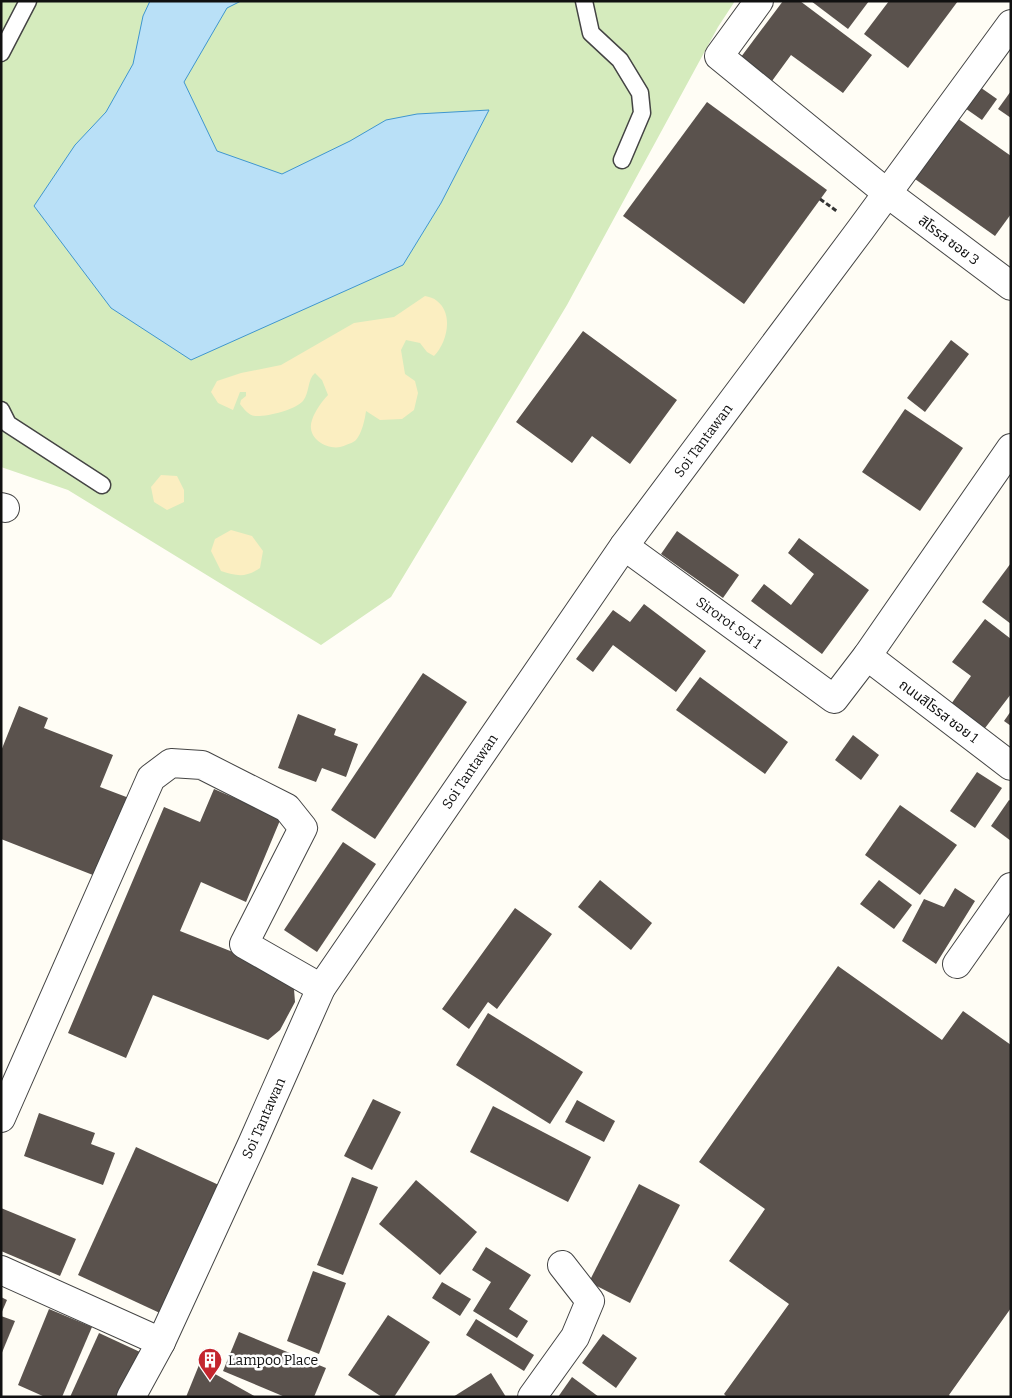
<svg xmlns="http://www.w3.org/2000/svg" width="1012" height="1398" viewBox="0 0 1012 1398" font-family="Bitter,'Noto Sans Thai',serif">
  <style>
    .green { fill: #d5ebbd }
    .sand { fill: #fbeec1 }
    .water { fill: #b9e0f7; stroke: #3f96cf }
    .building { fill: #5a524d }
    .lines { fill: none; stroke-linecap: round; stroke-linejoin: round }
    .lane-casing { stroke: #444; stroke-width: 19 }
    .street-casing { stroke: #444; stroke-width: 30 }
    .path { stroke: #333; stroke-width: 3; stroke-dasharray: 5 2.5; stroke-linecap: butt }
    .lane { stroke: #fff; stroke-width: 16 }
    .street { stroke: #fff; stroke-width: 28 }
    .labels { text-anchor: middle; stroke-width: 5; stroke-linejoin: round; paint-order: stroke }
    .street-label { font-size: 14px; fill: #111; stroke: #fff }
    .poi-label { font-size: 14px; fill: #111; stroke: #fff; text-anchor: start }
  </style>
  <rect width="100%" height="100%" fill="#fffdf5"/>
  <path class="green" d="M 1,1 L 735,1 L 718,27 L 567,305 L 391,597 L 321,645 L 68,490 L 1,467 Z"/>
  <g class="sand">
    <path d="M 425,296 C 429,297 434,298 437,301 C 454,314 447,343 434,356 L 427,352 L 420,343 L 406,340 L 401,350 L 405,374 L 415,381 L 418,393 L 414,410 L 402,419 L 380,420 L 366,411 C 365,419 362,433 356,440 C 354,442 349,444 346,445 C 331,453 305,440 312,420 C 315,411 322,401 328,395 L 322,380 L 315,373 C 307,380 310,392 303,401 C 295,410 266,417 255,416 C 248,415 244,409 240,404 L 241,400 L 246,396 L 246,392 L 240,392 L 233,410 L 218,403 L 211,392 L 217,381 L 241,373 L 281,365 L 354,323 L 394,317 Z"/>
    <path d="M 161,475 L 177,476 L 184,490 L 184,502 L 167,510 L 154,502 L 151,487 Z"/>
    <path d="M 231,530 L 252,536 L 263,551 L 260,568 C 245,578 237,576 221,571 L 211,551 L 215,539 Z"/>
  </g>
  <path class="water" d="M 150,1 L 241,1 L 227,8 L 184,82 L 217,151 L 282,174 L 350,141 L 386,120 L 417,114 L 489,110 L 441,203 L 403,265 L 191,360 L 111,308 L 34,206 L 75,145 L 106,112 L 133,64 L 143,16 Z"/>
  <g class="building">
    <path d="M 783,1 L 800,1 L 872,55 L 843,93 L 791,55 L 772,81 L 741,57 Z"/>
    <path d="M 811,1 L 869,1 L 848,29 Z"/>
    <path d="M 889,1 L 958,1 L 908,68 L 864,34 Z"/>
    <path d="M 977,85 L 997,99 L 982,120 L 962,106 Z"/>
    <path d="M 1011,91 L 1011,118 L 998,109 Z"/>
    <path d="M 707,102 L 827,190 L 744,304 L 623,216 Z"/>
    <path d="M 957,118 L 1011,156 L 1011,214 L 995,236 L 915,179 Z"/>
    <path d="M 583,331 L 677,400 L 630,464 L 592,436 L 572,463 L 516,422 Z"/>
    <path d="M 951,340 L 969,354 L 925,412 L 907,398 Z"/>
    <path d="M 905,409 L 963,448 L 920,511 L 862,472 Z"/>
    <path d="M 677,531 L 739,575 L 723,598 L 661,554 Z"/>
    <path d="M 799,538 L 869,590 L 822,654 L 751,601 L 764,584 L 791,605 L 814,574 L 788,553 Z"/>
    <path d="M 1011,563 L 1011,624 L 982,602 Z"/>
    <path d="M 644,604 L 706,651 L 676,692 L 613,645 L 593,672 L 576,659 L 613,610 L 630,622 Z"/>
    <path d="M 985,619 L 1011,639 L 1011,694 L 982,732 L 949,707 L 971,676 L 952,662 Z"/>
    <path d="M 423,673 L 467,702 L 375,839 L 331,810 Z"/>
    <path d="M 700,677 L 788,742 L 765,774 L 676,710 Z"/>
    <path d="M 19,706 L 48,718 L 44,728 L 113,755 L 100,787 L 129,798 L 98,877 L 1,839 L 1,751 Z"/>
    <path d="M 1011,711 L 1011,726 L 1004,721 Z"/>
    <path d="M 298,714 L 336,729 L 334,735 L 358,744 L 346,777 L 322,768 L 316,782 L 278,768 Z"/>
    <path d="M 853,735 L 879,755 L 861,780 L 835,760 Z"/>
    <path d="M 977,772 L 1002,788 L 975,828 L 950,811 Z"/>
    <path d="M 214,789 L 281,818 L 246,902 L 201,882 L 180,931 L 293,976 L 295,1002 L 280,1030 L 268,1040 L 153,995 L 126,1058 L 68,1033 L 164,807 L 200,822 Z"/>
    <path d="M 1009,800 L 1011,801 L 1011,841 L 991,826 Z"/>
    <path d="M 900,805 L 957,845 L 920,895 L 865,855 Z"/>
    <path d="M 343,842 L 376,864 L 317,952 L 284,930 Z"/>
    <path d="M 600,880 L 652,923 L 631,950 L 578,907 Z"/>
    <path d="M 879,880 L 912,905 L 894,929 L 860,904 Z"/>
    <path d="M 955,888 L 975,901 L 936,964 L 902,941 L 924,899 L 944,907 Z"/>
    <path d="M 515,908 L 552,934 L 497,1009 L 488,1002 L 469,1029 L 442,1009 Z"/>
    <path d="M 838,966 L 942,1040 L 963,1011 L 1011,1045 L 1011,1308 L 949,1395 L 951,1397 L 727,1397 L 724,1394 L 789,1304 L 729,1261 L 765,1209 L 699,1162 Z"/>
    <path d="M 488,1013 L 583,1072 L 550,1124 L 456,1065 Z"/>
    <path d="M 373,1099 L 401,1112 L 372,1170 L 344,1156 Z"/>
    <path d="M 577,1100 L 615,1121 L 604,1142 L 565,1122 Z"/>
    <path d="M 493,1106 L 591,1157 L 568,1202 L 470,1152 Z"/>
    <path d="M 39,1113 L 95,1133 L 91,1144 L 115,1153 L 103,1185 L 24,1156 Z"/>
    <path d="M 136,1147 L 221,1186 L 162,1314 L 78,1275 Z"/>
    <path d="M 352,1177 L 378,1187 L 343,1275 L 317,1265 Z"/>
    <path d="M 416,1180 L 477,1232 L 440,1275 L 379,1224 Z"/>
    <path d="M 639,1184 L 680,1205 L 630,1303 L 589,1282 Z"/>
    <path d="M 1,1208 L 76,1239 L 60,1276 L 1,1251 Z"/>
    <path d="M 486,1247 L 531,1275 L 509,1309 L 528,1321 L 517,1338 L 473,1311 L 491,1282 L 472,1270 Z"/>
    <path d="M 313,1271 L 346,1283 L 319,1354 L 287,1341 Z"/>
    <path d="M 442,1282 L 471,1299 L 460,1316 L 432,1298 Z"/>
    <path d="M 1,1297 L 7,1300 L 1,1314 Z"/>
    <path d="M 49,1309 L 92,1327 L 62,1397 L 45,1397 L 18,1385 Z"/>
    <path d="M 388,1315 L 430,1342 L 394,1397 L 382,1397 L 348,1375 Z"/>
    <path d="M 1,1316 L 15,1321 L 1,1355 Z"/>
    <path d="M 476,1319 L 534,1355 L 524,1371 L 466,1335 Z"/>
    <path d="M 239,1332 L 326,1368 L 314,1397 L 285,1397 L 223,1371 Z"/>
    <path d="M 99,1333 L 140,1352 L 119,1397 L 70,1397 Z"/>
    <path d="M 603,1334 L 637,1358 L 616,1388 L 582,1363 Z"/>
    <path d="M 199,1365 L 256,1397 L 186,1397 Z"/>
    <path d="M 491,1373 L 506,1397 L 453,1397 Z"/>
    <path d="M 572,1377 L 599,1397 L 558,1397 Z"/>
  </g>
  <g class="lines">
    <defs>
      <g id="lane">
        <path d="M 584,1 L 591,33 L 620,60 L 640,93 L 642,113 L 622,160"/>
        <path d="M 1,53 L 28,1"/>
        <path d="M 1,410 L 8,424 L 102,485"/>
      </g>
      <g id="street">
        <path d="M 759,1 L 719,56 L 887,193 L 1011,286"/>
        <path d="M 1,507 L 5,508"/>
        <path id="s1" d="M 624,546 L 834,699 L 867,656 L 1011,448"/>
        <path d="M 867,656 L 1011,766"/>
        <path d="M 957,964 L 1011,887"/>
        <path d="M 1,1118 L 151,778 L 171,763 L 202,765 L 287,808 L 303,828 L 244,944 L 321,988"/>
        <path d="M 1,1270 L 161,1342"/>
        <path id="s2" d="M 131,1397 L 161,1342 L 252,1144 L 321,988 L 624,546 L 861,229 L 1011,24"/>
        <path d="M 532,1397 L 575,1337 L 590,1301 L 562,1265"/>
      </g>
    </defs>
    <use href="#lane" class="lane-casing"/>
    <use href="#street" class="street-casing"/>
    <path class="path" d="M 820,199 L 838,212"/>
    <use href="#lane" class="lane"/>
    <use href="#street" class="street"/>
  </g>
  <defs>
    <symbol id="building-pin" viewBox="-11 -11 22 30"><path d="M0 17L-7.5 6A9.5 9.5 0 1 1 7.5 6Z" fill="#c4262e" stroke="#fff"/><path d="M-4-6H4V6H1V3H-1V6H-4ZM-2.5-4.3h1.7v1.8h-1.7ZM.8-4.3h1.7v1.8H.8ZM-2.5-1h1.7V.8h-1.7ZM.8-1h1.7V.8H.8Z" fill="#fff"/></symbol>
  </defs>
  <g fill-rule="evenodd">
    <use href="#building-pin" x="196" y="1346" width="28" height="38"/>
  </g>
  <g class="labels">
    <g class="street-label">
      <text transform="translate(949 240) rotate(37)" y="5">สิโรรส ซอย 3</text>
      <text dy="5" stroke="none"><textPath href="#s2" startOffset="1119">Soi Tantawan</textPath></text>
      <text dy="5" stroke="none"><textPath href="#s1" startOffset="130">Sirorot Soi 1</textPath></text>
      <text transform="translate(939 711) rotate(37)" y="5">ถนนสิโรรส ซอย 1</text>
      <text dy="5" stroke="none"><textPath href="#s2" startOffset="714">Soi Tantawan</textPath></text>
      <text dy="5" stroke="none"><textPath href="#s2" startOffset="309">Soi Tantawan</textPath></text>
    </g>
    <g class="poi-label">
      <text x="228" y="1365">Lampoo Place</text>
    </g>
  </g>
  <rect width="1012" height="1398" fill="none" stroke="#111111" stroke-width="5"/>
</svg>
